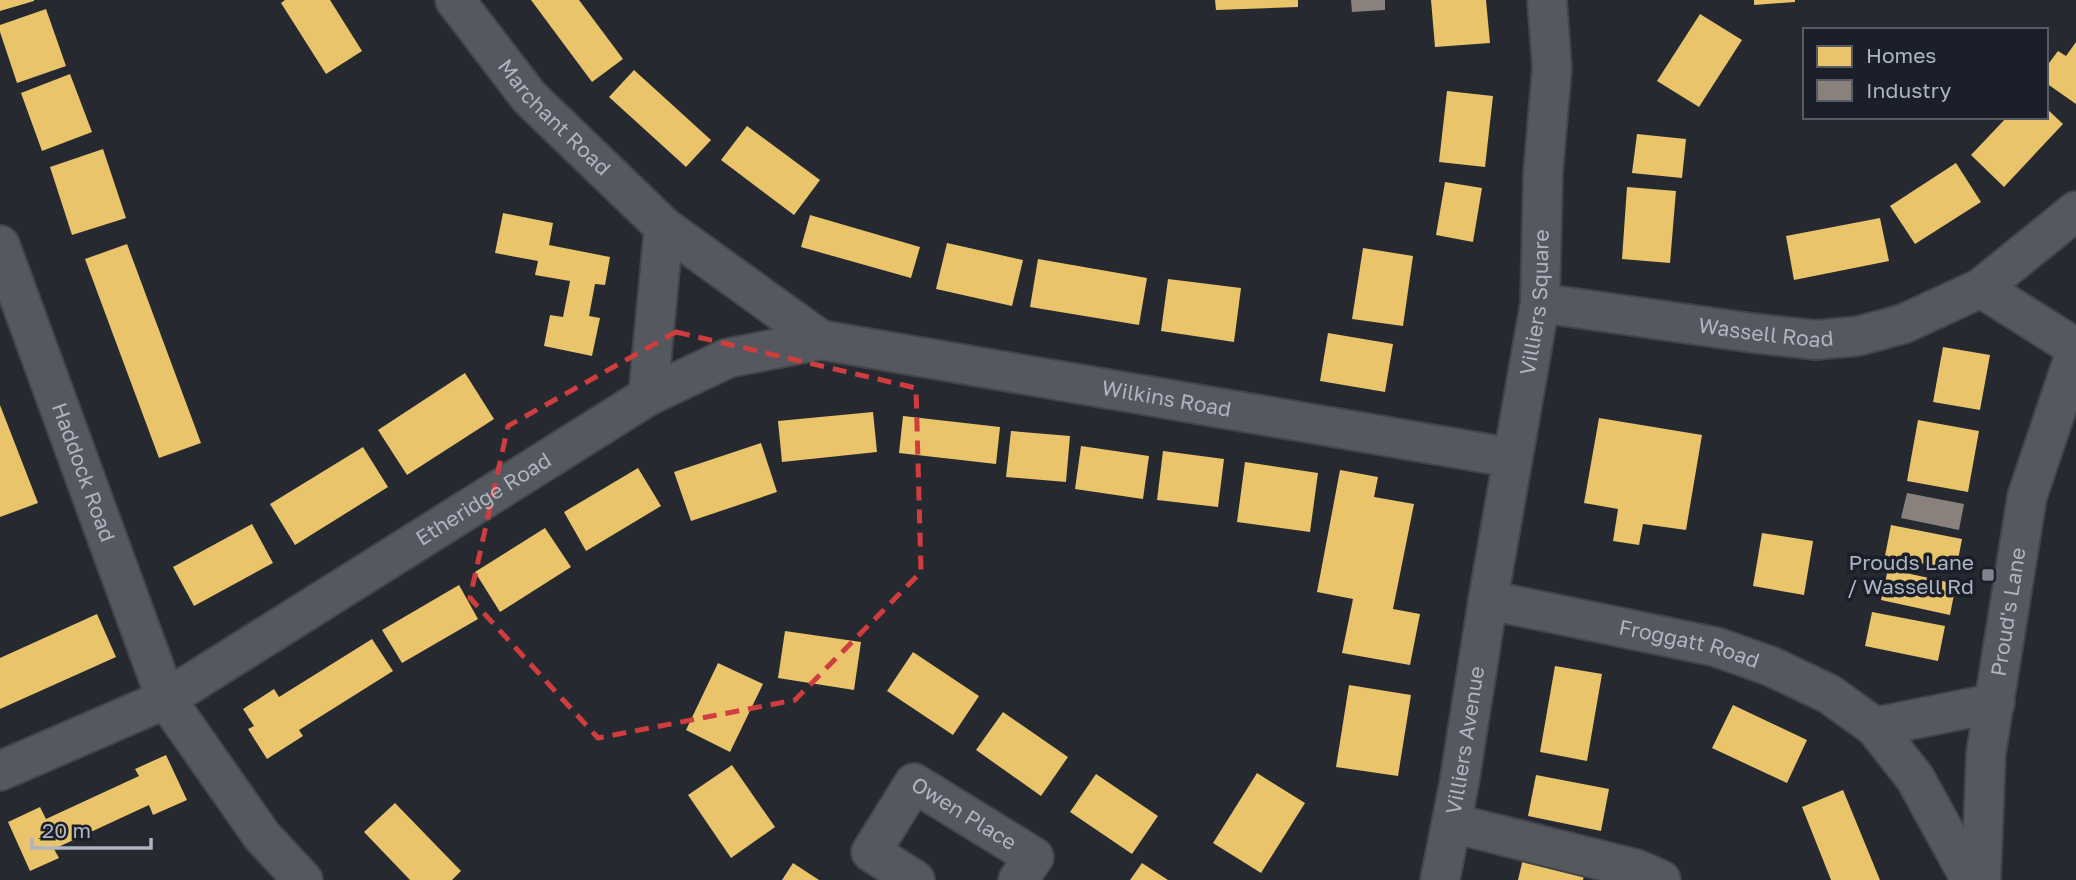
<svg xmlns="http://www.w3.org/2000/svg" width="2076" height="880" viewBox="0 0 2076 880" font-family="'Golos Text',sans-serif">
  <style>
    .homes { fill: #e9c46a }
    .industry { fill: #8a817c }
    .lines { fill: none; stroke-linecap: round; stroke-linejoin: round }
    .minor-casing { stroke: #424449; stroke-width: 42 }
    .minor { stroke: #55585f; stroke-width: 38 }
    .marked { fill: none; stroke: #d03d3f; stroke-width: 5; stroke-dasharray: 14 9; stroke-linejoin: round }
    .poi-dot { fill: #7f8390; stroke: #1a1f2a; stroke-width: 2.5 }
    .labels { text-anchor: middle; stroke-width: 7; stroke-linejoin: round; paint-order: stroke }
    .street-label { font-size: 21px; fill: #afb4c3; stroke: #1a1f2a }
    .poi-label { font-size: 21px; fill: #afb4c3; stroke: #1a1f2a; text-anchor: end }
  </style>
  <rect width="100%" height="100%" fill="#262930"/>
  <g class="homes">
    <path d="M 0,0 L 34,0 L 34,1 L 0,11 Z"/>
    <path d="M 285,0 L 330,0 L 362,51 L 326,74 L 281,3 Z"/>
    <path d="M 531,0 L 579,0 L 623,59 L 592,82 Z"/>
    <path d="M 1215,0 L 1298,0 L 1298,7 L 1216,10 Z"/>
    <path d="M 1431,0 L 1486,0 L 1490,43 L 1435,47 Z"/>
    <path d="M 1754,0 L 1795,0 L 1795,2 L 1754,5 Z"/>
    <path d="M 46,9 L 66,66 L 17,83 L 0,32 L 0,25 Z"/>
    <path d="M 1700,14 L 1742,40 L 1699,107 L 1657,81 Z"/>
    <path d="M 2076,42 L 2076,104 L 2046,83 L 2046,67 L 2058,51 L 2066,56 Z"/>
    <path d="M 634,70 L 711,140 L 686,167 L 609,97 Z"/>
    <path d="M 70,74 L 92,132 L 42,151 L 21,93 Z"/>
    <path d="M 1447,91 L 1493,96 L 1485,167 L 1439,162 Z"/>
    <path d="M 2046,108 L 2063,124 L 2004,187 L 1971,155 L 2007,117 L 2046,117 Z"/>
    <path d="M 747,126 L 820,180 L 794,215 L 721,160 Z"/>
    <path d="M 1637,134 L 1686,139 L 1682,178 L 1632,173 Z"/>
    <path d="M 103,149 L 126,218 L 72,235 L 50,167 Z"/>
    <path d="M 1956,163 L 1981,202 L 1915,244 L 1890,206 Z"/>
    <path d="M 1445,182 L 1482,188 L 1473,242 L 1436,235 Z"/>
    <path d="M 1627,187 L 1676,191 L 1670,263 L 1622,259 Z"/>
    <path d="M 503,213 L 553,223 L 549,245 L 610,257 L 605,285 L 595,284 L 589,316 L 600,318 L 592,356 L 544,346 L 550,315 L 563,317 L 570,281 L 535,275 L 538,261 L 495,253 Z"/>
    <path d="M 810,215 L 920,247 L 911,278 L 801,247 Z"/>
    <path d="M 1880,218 L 1889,261 L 1794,280 L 1786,236 Z"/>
    <path d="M 947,243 L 1023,260 L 1012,306 L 936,289 Z"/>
    <path d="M 127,244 L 201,443 L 159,458 L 85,259 Z"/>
    <path d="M 1363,248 L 1413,256 L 1403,326 L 1352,319 Z"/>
    <path d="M 1038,259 L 1147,278 L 1139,325 L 1030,307 Z"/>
    <path d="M 1168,279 L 1241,288 L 1234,342 L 1161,331 Z"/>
    <path d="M 1328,333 L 1393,344 L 1385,392 L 1320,381 Z"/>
    <path d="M 1943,347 L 1990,355 L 1980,410 L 1933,402 Z"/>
    <path d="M 465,373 L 494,419 L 407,475 L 378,430 Z"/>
    <path d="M 0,405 L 38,503 L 0,517 Z"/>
    <path d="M 873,412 L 877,452 L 782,462 L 778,421 Z"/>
    <path d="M 903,416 L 1000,427 L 996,464 L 899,453 Z"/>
    <path d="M 1599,418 L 1702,435 L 1686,530 L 1643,524 L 1639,545 L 1613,541 L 1618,509 L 1584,503 Z"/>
    <path d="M 1918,420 L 1979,431 L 1968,492 L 1907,481 Z"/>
    <path d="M 1011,431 L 1070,436 L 1066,482 L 1006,477 Z"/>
    <path d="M 761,443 L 777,492 L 691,521 L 674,472 Z"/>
    <path d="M 1081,446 L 1149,456 L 1143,499 L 1075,489 Z"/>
    <path d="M 363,447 L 388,487 L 295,545 L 270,504 Z"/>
    <path d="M 1163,451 L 1224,459 L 1218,507 L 1157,500 Z"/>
    <path d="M 1245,462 L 1318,473 L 1310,532 L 1237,522 Z"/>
    <path d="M 638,468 L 661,506 L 586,551 L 564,512 Z"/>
    <path d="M 1340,470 L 1378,477 L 1374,497 L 1414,504 L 1393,609 L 1420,614 L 1410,665 L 1342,653 L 1353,599 L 1317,592 Z"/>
    <path d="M 252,524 L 273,563 L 194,606 L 173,567 Z"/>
    <path d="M 1891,525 L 1962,539 L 1956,570 L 1885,556 Z"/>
    <path d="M 545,528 L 571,567 L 500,612 L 475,572 Z"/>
    <path d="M 1762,533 L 1813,541 L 1804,595 L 1753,586 Z"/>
    <path d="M 1888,569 L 1956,584 L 1950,615 L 1881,600 Z"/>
    <path d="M 459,585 L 478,619 L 402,663 L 382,630 Z"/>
    <path d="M 1872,612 L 1945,626 L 1938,661 L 1865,646 Z"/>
    <path d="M 97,614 L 116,657 L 0,709 L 0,658 Z"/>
    <path d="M 785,631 L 861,642 L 854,690 L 778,678 Z"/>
    <path d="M 372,639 L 393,671 L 299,730 L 303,736 L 267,759 L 248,729 L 254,726 L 243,709 L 274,689 L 279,697 Z"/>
    <path d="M 913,652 L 979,696 L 953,735 L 887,691 Z"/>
    <path d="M 718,663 L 763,684 L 730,752 L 686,730 Z"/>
    <path d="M 1555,666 L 1602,674 L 1587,761 L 1540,752 Z"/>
    <path d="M 1349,685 L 1411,695 L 1398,776 L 1336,767 Z"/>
    <path d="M 1733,705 L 1807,740 L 1787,783 L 1712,748 Z"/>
    <path d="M 1003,712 L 1068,757 L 1041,796 L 976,750 Z"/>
    <path d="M 166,755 L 187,800 L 153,815 L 149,805 L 54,849 L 59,858 L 30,871 L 8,822 L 40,807 L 46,819 L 139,776 L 135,769 Z"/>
    <path d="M 732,765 L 775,827 L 731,858 L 688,795 Z"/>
    <path d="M 1257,773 L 1305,803 L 1261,873 L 1213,843 Z"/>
    <path d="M 1096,774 L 1158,816 L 1132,854 L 1070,812 Z"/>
    <path d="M 1536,775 L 1609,789 L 1601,831 L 1528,816 Z"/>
    <path d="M 1843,790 L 1880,880 L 1831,880 L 1802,807 Z"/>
    <path d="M 395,803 L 461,871 L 452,880 L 410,880 L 364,832 Z"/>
    <path d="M 1525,850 L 1587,865 L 1583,880 L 1518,880 Z"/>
    <path d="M 793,863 L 819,880 L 782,880 Z"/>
    <path d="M 1142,863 L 1168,880 L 1130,880 Z"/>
  </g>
  <g class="industry">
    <path d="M 1351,0 L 1385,0 L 1385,10 L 1352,12 Z"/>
    <path d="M 1907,493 L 1964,504 L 1959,530 L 1901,518 Z"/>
  </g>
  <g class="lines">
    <defs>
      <g id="minor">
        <path id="s1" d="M 455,0 L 529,97 L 664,227 L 821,340"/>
        <path id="s2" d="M 0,245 L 166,699 L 262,836 L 303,880"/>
        <path d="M 1981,288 L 2076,348"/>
        <path id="s3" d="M 1540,303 L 1752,333 L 1816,340 L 1858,336 L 1903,324 L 1981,288 L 2076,211"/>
        <path d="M 648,396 L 664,227"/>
        <path id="s4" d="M 1488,600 L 1716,647 L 1770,666 L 1829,694 L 1875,727 L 1995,703"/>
        <path d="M 1875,727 L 1915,778 L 1971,880"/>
        <path id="s5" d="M 0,771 L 166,699 L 648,396 L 728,358 L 821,340 L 1513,458"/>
        <path d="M 1452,823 L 1636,869 L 1661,880"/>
        <path id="s6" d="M 915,880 L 871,852 L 914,783 L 1034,857 L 1018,880"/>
        <path id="s7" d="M 1440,880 L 1459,784 L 1488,600 L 1540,303 L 1543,174 L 1552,68 L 1547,0"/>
        <path id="s8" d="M 1981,880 L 1986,753 L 2027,497 L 2076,351"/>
      </g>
    </defs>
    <use href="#minor" class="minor-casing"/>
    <use href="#minor" class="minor"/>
  </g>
  <path class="marked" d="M 676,332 L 916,388 L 921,572 L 795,700 L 598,738 L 470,598 L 508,426 Z"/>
  <rect class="poi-dot" x="1981" y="568" width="14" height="14" rx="3.5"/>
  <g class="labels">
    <g class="street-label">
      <text dy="7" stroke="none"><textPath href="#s1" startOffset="154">Marchant Road</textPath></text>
      <text dy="7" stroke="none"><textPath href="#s7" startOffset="586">Villiers Square</textPath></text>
      <text dy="7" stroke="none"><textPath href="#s3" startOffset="228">Wassell Road</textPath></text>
      <text dy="7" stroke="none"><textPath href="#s5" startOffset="1284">Wilkins Road</textPath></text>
      <text dy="7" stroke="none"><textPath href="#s2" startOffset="242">Haddock Road</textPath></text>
      <text dy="7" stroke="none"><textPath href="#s5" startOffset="556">Etheridge Road</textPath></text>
      <text dy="7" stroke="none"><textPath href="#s8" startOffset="270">Proud's Lane</textPath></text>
      <text dy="7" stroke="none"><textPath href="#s4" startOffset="206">Froggatt Road</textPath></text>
      <text dy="7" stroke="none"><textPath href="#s7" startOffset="142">Villiers Avenue</textPath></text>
      <text dy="7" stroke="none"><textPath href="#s6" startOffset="192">Owen Place</textPath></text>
    </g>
    <g class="poi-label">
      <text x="1974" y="570">Prouds Lane<tspan x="1974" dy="24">/ Wassell Rd</tspan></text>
    </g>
  </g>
  <rect x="1803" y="28" width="245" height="91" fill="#1a1f2a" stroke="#565b67" stroke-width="2"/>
  <rect x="1817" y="46" width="35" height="21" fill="#e9c46a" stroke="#565b67" stroke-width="2"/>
  <text x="1866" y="63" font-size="21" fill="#afb4c3">Homes</text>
  <rect x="1817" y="80" width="35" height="21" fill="#8a817c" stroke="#565b67" stroke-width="2"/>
  <text x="1866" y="98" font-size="21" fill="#afb4c3">Industry</text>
  <path d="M32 838v10h119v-10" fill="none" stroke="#afb4c3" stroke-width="3.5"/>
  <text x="42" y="838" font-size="21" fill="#afb4c3" stroke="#1a1f2a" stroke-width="5" paint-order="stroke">20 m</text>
</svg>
